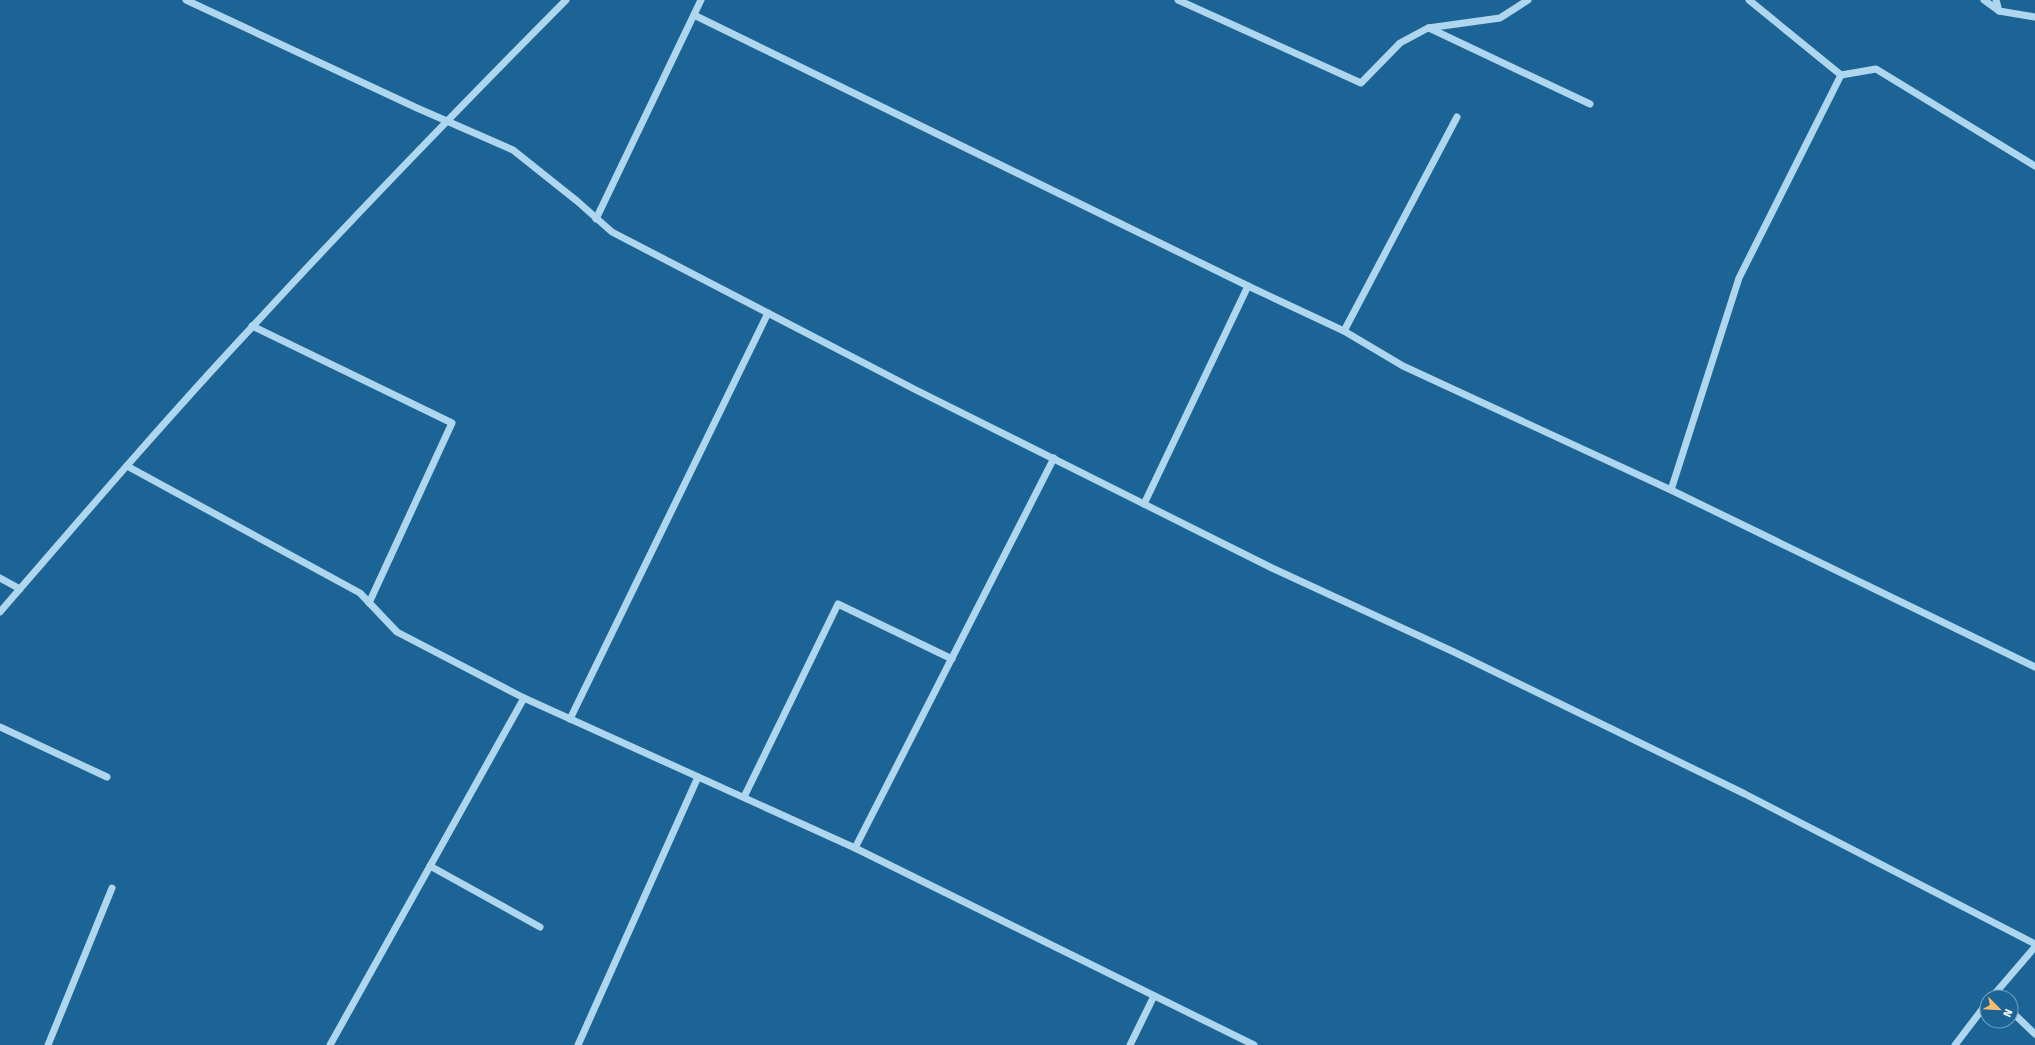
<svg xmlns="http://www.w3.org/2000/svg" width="2035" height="1045" viewBox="0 0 2035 1045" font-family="Signika,sans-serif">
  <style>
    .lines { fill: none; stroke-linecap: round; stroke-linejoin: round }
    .minor { stroke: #aed6ef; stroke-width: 7 }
  </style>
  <rect width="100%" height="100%" fill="#1c6495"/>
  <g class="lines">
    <g class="minor">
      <path d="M 186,0 L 417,108 L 513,150 L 577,201 L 612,232 L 916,390 L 1272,568 L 1454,652 L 1745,794 L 2035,944"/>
      <path d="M 1178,0 L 1361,83 L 1400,43 L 1428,28 L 1500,18 L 1528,0"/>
      <path d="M 1749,0 L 1841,75 L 1876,69 L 2035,166"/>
      <path d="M 1984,0 L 1999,11"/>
      <path d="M 1996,0 L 1999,11 L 2035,17"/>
      <path d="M 694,15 L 1248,286"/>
      <path d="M 1429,28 L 1590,104"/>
      <path d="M 596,219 L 701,0"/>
      <path d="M 252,326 L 452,423 L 369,603"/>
      <path d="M 1344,331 L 1457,117"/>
      <path d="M 127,466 L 360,593 L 397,632 L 524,698 L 855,848 L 1254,1045"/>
      <path d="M 1671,490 L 1739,278 L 1841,75"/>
      <path d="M 1144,504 L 1248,286 L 1344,331 L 1403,366 L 1671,490 L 2035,667"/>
      <path d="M 0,578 L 20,589"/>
      <path d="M 0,612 C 83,516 166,419 253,326 C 355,215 460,107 566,0"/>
      <path d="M 570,719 L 768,313"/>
      <path d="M 0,727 L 107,777"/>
      <path d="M 744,797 L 838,604 L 952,659"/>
      <path d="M 855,848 L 1054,458"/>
      <path d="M 430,866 L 540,927"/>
      <path d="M 1992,997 L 2035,947"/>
      <path d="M 2011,1011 L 2035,1034"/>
      <path d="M 48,1045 L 112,888"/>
      <path d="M 330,1045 L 524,698"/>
      <path d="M 578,1045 L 698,777"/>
      <path d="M 1130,1045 L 1154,996"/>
      <path d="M 1955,1045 L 1987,1003"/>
    </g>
  </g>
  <g transform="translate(1999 1009) rotate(114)"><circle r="19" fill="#1c6495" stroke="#77a2bf"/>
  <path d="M0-3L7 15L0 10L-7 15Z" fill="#ffbc6c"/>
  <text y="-6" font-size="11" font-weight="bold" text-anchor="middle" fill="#ffffff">N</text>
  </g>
</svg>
